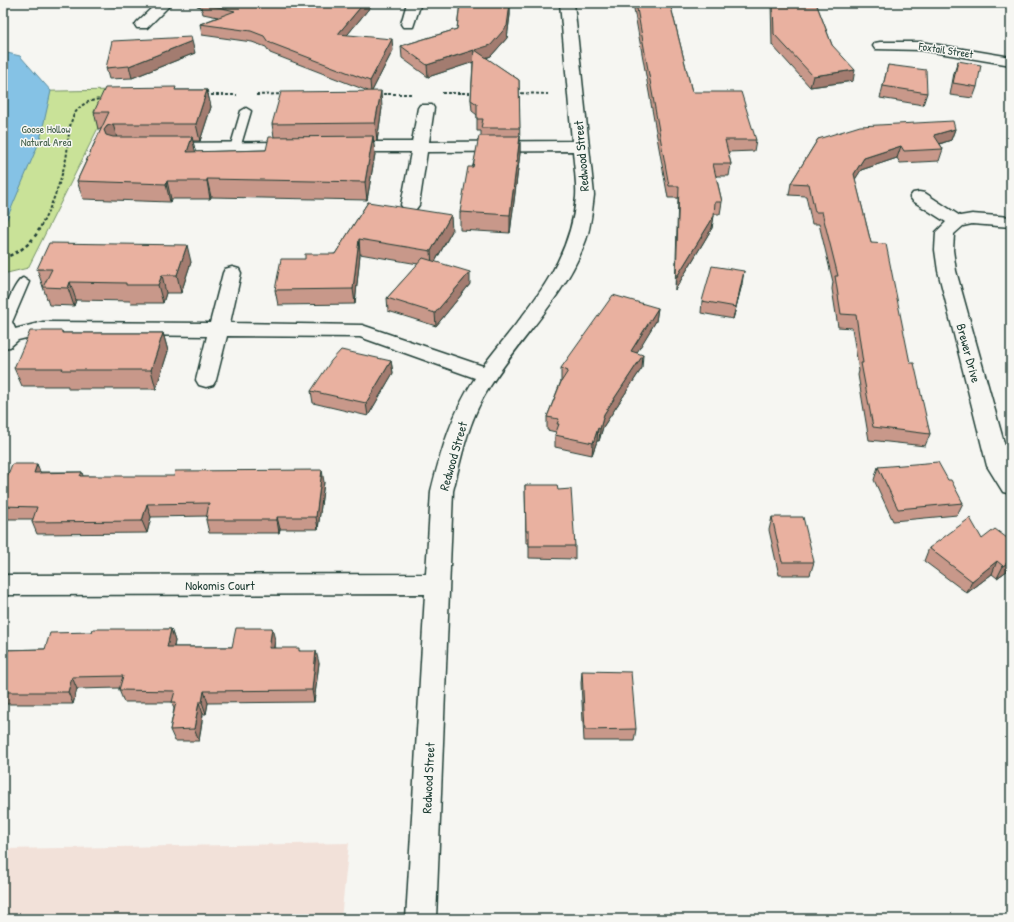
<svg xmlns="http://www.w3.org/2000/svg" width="1014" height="922" viewBox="0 0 1014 922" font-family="'Patrick Hand',sans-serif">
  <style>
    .built { fill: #f2e1d9 }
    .green { fill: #c9e298; stroke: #749066 }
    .water { fill: #85c2e5; stroke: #5c8d9e }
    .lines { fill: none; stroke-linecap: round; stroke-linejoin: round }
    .service-casing { stroke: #1f3d34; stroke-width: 3 }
    .minor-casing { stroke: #1f3d34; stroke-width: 3 }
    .path-far1 { stroke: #1f3d34; stroke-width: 2; stroke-dasharray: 3 2; stroke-linecap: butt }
    .path { stroke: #1f3d34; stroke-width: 2.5; stroke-dasharray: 3.5 3; stroke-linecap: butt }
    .service { fill: #f6f6f2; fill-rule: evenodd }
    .minor { fill: #f6f6f2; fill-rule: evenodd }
    .wall { fill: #c8988a; stroke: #1f3d34 }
    .shaded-wall { fill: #a37c70; stroke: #1f3d34 }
    .building { fill: #e9b1a0; stroke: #1f3d34 }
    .labels { text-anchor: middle; stroke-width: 3; stroke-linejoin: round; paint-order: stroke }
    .far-street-label { font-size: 11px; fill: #1f3d34; stroke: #f6f6f2 }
    .far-park-label { font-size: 11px; fill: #415e48; stroke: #f6f6f2 }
    .street-label { font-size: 13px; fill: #1f3d34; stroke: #f6f6f2 }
  </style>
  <rect width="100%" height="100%" fill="#f6f6f2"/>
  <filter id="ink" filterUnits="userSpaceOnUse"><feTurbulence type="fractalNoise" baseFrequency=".025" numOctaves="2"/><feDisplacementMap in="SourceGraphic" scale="8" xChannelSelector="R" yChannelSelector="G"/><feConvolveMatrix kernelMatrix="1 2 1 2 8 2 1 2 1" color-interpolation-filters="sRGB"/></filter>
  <g filter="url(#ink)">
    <path class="built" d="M 349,843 L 341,919 L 3,919 L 3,849 Z"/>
    <path class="green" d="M 117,90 L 28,268 L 3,274 L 3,92 Z"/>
    <path class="water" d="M 3,52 L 20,56 L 51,91 L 40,140 L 3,228 Z"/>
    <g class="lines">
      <defs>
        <g id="service">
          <path d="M 246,108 L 251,111 L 240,148 L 235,151 L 231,150 L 230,148 L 241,111 Z"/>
          <path d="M 23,278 L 29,282 L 12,322 L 18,335 L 16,338 L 8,338 C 3,331 2,325 3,317 C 4,309 16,280 23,278 Z"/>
        </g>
        <g id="minor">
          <path d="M 157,3 L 172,3 L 147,28 L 137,28 L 135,25 L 137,22 Z"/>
          <path d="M 407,3 L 421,3 L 413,27 L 403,27 L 401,24 Z"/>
          <path d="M 560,3 L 574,3 L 594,195 C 592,210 591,226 586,240 C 564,301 514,343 483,398 C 467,427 461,459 453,491 L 436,919 L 406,919 L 425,594 L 3,595 L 3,575 L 426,574 L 431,491 C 441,451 452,413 475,378 L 360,337 L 227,336 L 216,380 L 213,385 L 206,387 L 199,385 L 196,380 L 207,336 L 43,334 L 18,340 L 10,347 L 3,348 L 3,332 L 43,322 L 210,323 L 223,273 L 225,269 L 232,267 L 239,269 L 241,273 L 230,323 L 362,325 L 483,366 C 524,312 570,268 576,197 C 577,182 574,166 573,151 L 427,152 L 419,205 L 416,209 L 410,210 L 404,209 L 401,205 L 411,152 L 343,152 L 337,150 L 335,147 L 337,144 L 343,142 L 412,142 L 418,108 L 420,105 L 432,105 L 434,108 L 429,142 L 572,141 Z"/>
          <path d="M 880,42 L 921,42 L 1011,57 L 1011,65 L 921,50 L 875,49 L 873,46 L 875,43 Z"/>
          <path d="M 297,142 L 303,144 L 305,147 L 303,150 L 165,153 L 159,151 L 157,148 L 159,145 L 165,143 Z"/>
          <path d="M 919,192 L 925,193 L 960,216 L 972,214 L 1011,217 L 1011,227 L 972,224 L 963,226 L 954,234 L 953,250 L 956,271 L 1011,468 L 1011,494 L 1003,492 L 987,466 L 938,271 L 935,250 L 936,232 L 946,222 L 913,201 L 910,197 L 913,193 Z"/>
        </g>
      </defs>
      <use href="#service" class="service-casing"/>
      <use href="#minor" class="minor-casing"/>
      <g class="path-far1">
        <path d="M 442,93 L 475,93"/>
        <path d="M 516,93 L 548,94"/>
        <path d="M 378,94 L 411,94"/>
        <path d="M 206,95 L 237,95"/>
        <path d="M 256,95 L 283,94"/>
        <path d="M 38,231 C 51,209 60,184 66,159 C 69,144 67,127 75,113 C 81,104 90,100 101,99"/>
      </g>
      <path class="path" d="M 3,258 C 19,253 30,245 39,230"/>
      <use href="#service" class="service"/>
      <use href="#minor" class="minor"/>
    </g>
    <g class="wall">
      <path d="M 84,3 L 123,3 L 118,7 Z"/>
      <path d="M 196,3 L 371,3 L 371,6 L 347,35 L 393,50 L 372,91 L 382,108 L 377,141 L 373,141 L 375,154 L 367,200 L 211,197 L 210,199 L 171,199 L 170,202 L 83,199 L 77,181 L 101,129 L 98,129 L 94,112 L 177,90 L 207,90 L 211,107 L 200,141 L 193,141 L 195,152 L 266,150 L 274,137 L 272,124 L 368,91 L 270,53 L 266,47 L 252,42 L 202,35 L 200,24 L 218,17 L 203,14 L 201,7 L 197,6 Z"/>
      <path d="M 460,3 L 499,3 L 499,4 L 510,4 L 510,15 L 507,38 L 491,56 L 486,58 L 519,80 L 520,153 L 510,233 L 460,230 L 460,212 L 481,136 L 481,131 L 477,131 L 477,115 L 472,111 L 471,100 L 473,62 L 428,77 L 402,58 L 401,46 L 457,29 Z"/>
      <path d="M 635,3 L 670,3 L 692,92 L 756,140 L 754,151 L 728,152 L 731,164 L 729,176 L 716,176 L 722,202 L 720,214 L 714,214 L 712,228 L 675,290 L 678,198 L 668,198 L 634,9 Z"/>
      <path d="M 771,3 L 816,3 L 832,45 L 853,81 L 810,87 L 772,45 Z"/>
      <path d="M 195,53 L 132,78 L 109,79 L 106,68 Z"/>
      <path d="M 958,61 L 977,87 L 973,98 L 950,95 L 954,73 Z"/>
      <path d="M 888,65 L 927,93 L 923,105 L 880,98 Z"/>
      <path d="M 955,129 L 951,140 L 940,144 L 943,149 L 939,161 L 900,163 L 897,158 L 861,170 L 855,179 L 871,243 L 910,363 L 930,434 L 925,446 L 869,440 L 858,375 L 859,371 L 852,328 L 838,327 L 832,289 L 833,282 L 819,224 L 812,224 L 806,196 L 789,195 L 791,183 L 818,139 Z"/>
      <path d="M 368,202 L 452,231 L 435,262 L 470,284 L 436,326 L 388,311 L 387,298 L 418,264 L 360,254 L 355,304 L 278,305 L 275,290 L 305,259 L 335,254 Z"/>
      <path d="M 191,262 L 181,293 L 166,293 L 163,303 L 131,303 L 130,301 L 76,300 L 74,306 L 49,305 L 37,269 Z"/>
      <path d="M 1011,266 L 1011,285 L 1008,275 Z"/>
      <path d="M 742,284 L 733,319 L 701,313 L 702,301 Z"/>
      <path d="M 658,308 L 656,321 L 636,353 L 642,368 L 603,427 L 599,441 L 597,441 L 592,455 L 555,447 L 555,435 L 556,432 L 547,430 L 547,417 L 561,381 L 561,368 Z"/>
      <path d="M 62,331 L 63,333 L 163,333 L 168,351 L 156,389 L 68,389 L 68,386 L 22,386 L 14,368 Z"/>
      <path d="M 391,361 L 393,373 L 368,416 L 313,403 L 311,391 Z"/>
      <path d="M 37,464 L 40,472 L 82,472 L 83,476 L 324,482 L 318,529 L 280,529 L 279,533 L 209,533 L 206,520 L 207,516 L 151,517 L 147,533 L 37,534 L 32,522 L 33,519 L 3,519 L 3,477 L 7,477 Z"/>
      <path d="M 878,467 L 948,480 L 963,503 L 957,515 L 893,521 L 874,480 Z"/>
      <path d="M 525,485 L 558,490 L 575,546 L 575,559 L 529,558 L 529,543 L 526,543 Z"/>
      <path d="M 772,517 L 814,562 L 810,575 L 779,575 L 769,530 Z"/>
      <path d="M 982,539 L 1011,541 L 1011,568 L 997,578 L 992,574 L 967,593 L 924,561 L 929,548 Z"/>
      <path d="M 171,629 L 175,641 L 174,647 L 232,647 L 275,640 L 274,648 L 300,651 L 319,663 L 314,702 L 208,703 L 206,714 L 203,714 L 199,741 L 175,741 L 170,730 L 174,709 L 172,702 L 124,702 L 119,690 L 119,688 L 77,689 L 73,704 L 3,704 L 3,650 L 45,649 L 92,632 Z"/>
      <path d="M 582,671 L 636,729 L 634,741 L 584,741 L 581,683 Z"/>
    </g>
    <g class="shaded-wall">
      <path d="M 117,3 L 123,3 L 118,7 Z"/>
      <path d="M 364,3 L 371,3 L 371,6 L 339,45 L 338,34 Z"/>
      <path d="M 510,4 L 510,15 L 507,38 L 491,56 L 475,61 L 475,50 Z"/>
      <path d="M 392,39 L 393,50 L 371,93 L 370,81 Z"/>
      <path d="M 192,41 L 195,53 L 132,78 L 129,66 Z"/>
      <path d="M 474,50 L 474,62 L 428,77 L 427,65 Z"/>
      <path d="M 855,70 L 853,81 L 810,87 L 813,76 Z"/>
      <path d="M 207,90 L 211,107 L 200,141 L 196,124 Z"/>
      <path d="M 381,91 L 382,108 L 377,141 L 375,123 Z"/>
      <path d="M 113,124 L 118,142 L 109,147 L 104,130 L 107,126 Z"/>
      <path d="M 955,129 L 951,140 L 930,147 L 934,135 Z"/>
      <path d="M 373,136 L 375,154 L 367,200 L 365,182 Z"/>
      <path d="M 520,136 L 520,153 L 510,233 L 510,215 Z"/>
      <path d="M 192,137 L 196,154 L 187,152 Z"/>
      <path d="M 901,146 L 897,158 L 861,170 L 851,186 L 854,174 L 864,158 Z"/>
      <path d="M 207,179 L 211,197 L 210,199 L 207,181 Z"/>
      <path d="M 167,181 L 171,199 L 170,202 L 166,184 Z"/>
      <path d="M 451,215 L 452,231 L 432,267 L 431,251 Z"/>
      <path d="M 714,216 L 712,228 L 675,290 L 676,278 Z"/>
      <path d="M 359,239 L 360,254 L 355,304 L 353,289 Z"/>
      <path d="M 187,245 L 191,262 L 181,293 L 177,275 Z"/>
      <path d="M 744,271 L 742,284 L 733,319 L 736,307 Z"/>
      <path d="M 470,272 L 470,284 L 436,326 L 435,313 Z"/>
      <path d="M 162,275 L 166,293 L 163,303 L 158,285 Z"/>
      <path d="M 70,282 L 76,300 L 74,306 L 68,288 Z"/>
      <path d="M 658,308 L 656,321 L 630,364 L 631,351 Z"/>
      <path d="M 163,333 L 168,351 L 156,389 L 151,370 Z"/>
      <path d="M 643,355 L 642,368 L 603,427 L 599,441 L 600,429 L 604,414 Z"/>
      <path d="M 391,361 L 393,373 L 368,416 L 366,403 Z"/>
      <path d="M 598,428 L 597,441 L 592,455 L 593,443 Z"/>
      <path d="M 37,464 L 42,477 L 34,473 Z"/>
      <path d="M 322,470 L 324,482 L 318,529 L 316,517 Z"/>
      <path d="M 147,504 L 151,517 L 147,533 L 142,521 Z"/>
      <path d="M 277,517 L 280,529 L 279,533 L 277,520 Z"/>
      <path d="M 1011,560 L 1011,568 L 997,578 L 1003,566 Z"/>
      <path d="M 997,561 L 992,574 L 967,593 L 972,581 Z"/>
      <path d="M 272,628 L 275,640 L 272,660 L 269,648 Z"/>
      <path d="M 171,629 L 175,641 L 171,659 L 167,647 Z"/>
      <path d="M 316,651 L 319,663 L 314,702 L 312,690 Z"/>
      <path d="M 72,677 L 77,689 L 73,704 L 68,692 Z"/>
      <path d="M 204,691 L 208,703 L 206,714 L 202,702 Z"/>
      <path d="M 199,702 L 203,714 L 199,741 L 194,729 Z"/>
    </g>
    <g class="building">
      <path d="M 201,3 L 364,3 L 338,34 L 392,39 L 370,81 L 268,42 L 264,36 L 251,31 L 200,24 L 235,11 Z"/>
      <path d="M 460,3 L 498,3 L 498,4 L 510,4 L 507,26 L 491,45 L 475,50 L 519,80 L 520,128 L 481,128 L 483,119 L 477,119 L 477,104 L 471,100 L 474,50 L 427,65 L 401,46 L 457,29 Z"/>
      <path d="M 636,3 L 670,3 L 692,92 L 741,92 L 756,140 L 725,140 L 731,164 L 713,164 L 722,202 L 715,202 L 714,216 L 676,278 L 679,186 L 669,186 Z"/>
      <path d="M 773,3 L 816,3 L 832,45 L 855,70 L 813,76 L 774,34 Z"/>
      <path d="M 191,37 L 192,41 L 129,66 L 106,68 L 112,41 Z"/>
      <path d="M 958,61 L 981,65 L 977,87 L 953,83 Z"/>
      <path d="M 888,65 L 926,70 L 927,93 L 883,86 Z"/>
      <path d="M 176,87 L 175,90 L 207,90 L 196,124 L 113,124 L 107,126 L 104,130 L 106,135 L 113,137 L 192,137 L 187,152 L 266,150 L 269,137 L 373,136 L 365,182 L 207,179 L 207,181 L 167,181 L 166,184 L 77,181 L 109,112 L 94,112 L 105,88 Z"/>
      <path d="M 381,91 L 375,123 L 272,124 L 281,92 Z"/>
      <path d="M 953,121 L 955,129 L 934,135 L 943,149 L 904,151 L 901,146 L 864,158 L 854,174 L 871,243 L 886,244 L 910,363 L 914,363 L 930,434 L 873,427 L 861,363 L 863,363 L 856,315 L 841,314 L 835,276 L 838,276 L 822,212 L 815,212 L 809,184 L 791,183 L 818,139 L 860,126 Z"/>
      <path d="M 479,136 L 520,136 L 510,215 L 460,212 L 468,167 L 473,167 Z"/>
      <path d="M 368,202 L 451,215 L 431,251 L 359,239 L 353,289 L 275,290 L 281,259 L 305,259 L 305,254 L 335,254 Z"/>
      <path d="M 49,243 L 187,245 L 177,275 L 162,275 L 158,285 L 126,285 L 126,283 L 70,282 L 68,288 L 43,287 L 52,269 L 37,269 Z"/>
      <path d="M 423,258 L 470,272 L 435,313 L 387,298 Z"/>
      <path d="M 712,266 L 744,271 L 736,307 L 702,301 Z"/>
      <path d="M 613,295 L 658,308 L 631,351 L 643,355 L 604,414 L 600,429 L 598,428 L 593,443 L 555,435 L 559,424 L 557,424 L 559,419 L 547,417 L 561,382 L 568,371 L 561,368 Z"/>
      <path d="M 30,331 L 62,331 L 62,333 L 163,333 L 151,370 L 62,370 L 63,368 L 14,368 Z"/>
      <path d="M 341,350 L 391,361 L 366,403 L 311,391 L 331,361 Z"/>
      <path d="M 938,462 L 948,480 L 951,480 L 963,503 L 898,509 L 878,467 Z"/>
      <path d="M 12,464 L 37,464 L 34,473 L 82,472 L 80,476 L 174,476 L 175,471 L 322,470 L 316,517 L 277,517 L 277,520 L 206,520 L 209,503 L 147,504 L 142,521 L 32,522 L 37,507 L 3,506 L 3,477 L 7,477 Z"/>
      <path d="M 525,485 L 557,485 L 558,490 L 571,489 L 575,546 L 529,546 L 529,531 L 526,531 Z"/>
      <path d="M 772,517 L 803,517 L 814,562 L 782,562 Z"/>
      <path d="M 970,518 L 982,539 L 995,529 L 1011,541 L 1011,560 L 1003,566 L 997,561 L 972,581 L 929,548 Z"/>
      <path d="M 236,628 L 272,628 L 269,648 L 299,648 L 299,651 L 316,651 L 312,690 L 204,691 L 202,702 L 199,702 L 194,729 L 170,730 L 176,702 L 172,702 L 175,691 L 119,690 L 123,676 L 72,677 L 68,692 L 3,692 L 3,650 L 45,649 L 50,633 L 92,632 L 93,629 L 171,629 L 167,647 L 232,647 Z"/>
      <path d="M 582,671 L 631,672 L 636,729 L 585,730 Z"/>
    </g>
  </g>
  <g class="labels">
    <g class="far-street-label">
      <text transform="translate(946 50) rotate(9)" y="4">Foxtail Street</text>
    </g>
    <g class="far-park-label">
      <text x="46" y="133">Goose Hollow<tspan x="46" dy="13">Natural Area</tspan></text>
    </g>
    <g class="street-label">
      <text transform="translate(581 156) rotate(-95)" y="5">Redwood Street</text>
      <text transform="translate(969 353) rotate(75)" y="5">Brewer Drive</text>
      <text transform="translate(453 456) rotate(-74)" y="5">Redwood Street</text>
      <text x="220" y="590">Nokomis Court</text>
      <text transform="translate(428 778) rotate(-87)" y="5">Redwood Street</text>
    </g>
  </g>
  <rect width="1014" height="922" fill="none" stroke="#f6f6f2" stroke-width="16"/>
  <rect x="8" y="8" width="998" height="906" fill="none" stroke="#1f3d34" stroke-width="1.5" filter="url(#ink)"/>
</svg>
